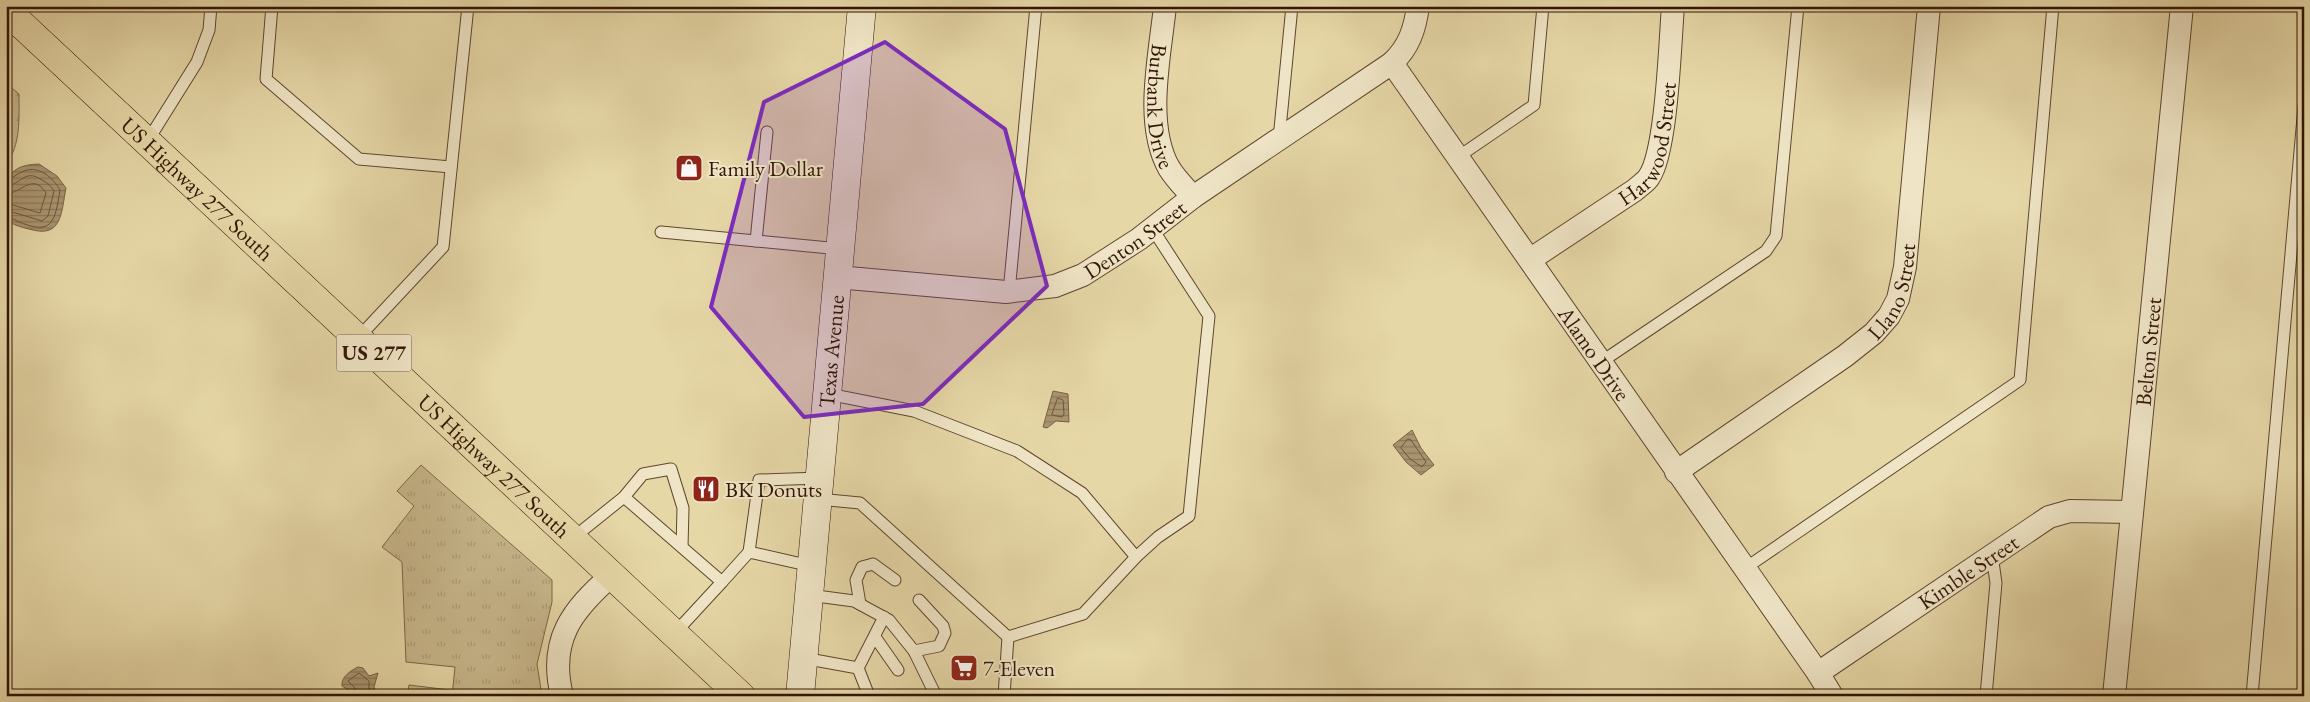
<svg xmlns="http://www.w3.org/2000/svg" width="2310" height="702" viewBox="0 0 2310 702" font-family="'EB Garamond',serif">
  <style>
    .grass { fill: url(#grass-tufts); stroke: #7c6648 }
    .forest { fill: url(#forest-firs); stroke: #7c6648 }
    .park { fill: url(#park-crowns); stroke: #7c6648 }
    .water { fill: url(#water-rules); stroke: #796245 }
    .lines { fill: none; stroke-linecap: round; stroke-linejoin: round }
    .shore { stroke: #6e553a; stroke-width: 1 }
    .lane-casing { stroke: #5f462e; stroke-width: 13 }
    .street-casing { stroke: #5f462e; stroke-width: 24 }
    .secondary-casing { stroke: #321505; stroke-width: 29 }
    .highway-casing { stroke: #321505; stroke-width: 29 }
    .lane { stroke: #efe5c6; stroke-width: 11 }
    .street { stroke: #efe5c6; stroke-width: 22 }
    .secondary { stroke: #efe5c6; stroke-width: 28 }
    .highway { stroke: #e6d7a7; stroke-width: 28 }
    .marked { fill: #7b2cbf; fill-opacity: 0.2; stroke: #7b2cbf; stroke-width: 4; stroke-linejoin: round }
    .labels { text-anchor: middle; stroke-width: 4; stroke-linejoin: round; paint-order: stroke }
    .shield { fill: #efe5c6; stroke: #6b533f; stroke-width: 1 }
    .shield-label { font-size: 21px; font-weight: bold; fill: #321505 }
    .street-label { font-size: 22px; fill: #321505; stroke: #efe5c6 }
    .poi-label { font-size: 22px; fill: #321505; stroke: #efe5c6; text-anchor: start }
  </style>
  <defs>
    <pattern id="grass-tufts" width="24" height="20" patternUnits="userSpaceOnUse" patternTransform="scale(1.25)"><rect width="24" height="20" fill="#c7b68b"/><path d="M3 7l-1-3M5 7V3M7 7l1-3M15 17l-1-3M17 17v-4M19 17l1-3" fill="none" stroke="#ab9c76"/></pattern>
    <pattern id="forest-firs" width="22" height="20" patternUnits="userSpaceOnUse" patternTransform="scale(1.25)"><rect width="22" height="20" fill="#c7b68b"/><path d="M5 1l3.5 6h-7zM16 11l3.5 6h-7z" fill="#ab9c76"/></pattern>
    <pattern id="park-crowns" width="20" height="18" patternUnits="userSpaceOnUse" patternTransform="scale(1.25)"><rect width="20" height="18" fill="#c7b68b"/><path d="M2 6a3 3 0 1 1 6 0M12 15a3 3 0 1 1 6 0" fill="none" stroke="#ab9c76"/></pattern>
    <pattern id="water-rules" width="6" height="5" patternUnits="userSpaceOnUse" patternTransform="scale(1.25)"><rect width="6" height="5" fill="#a99570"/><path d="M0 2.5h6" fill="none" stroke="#8a785a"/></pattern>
  </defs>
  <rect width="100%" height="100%" fill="#e6d7a7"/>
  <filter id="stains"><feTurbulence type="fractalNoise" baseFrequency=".004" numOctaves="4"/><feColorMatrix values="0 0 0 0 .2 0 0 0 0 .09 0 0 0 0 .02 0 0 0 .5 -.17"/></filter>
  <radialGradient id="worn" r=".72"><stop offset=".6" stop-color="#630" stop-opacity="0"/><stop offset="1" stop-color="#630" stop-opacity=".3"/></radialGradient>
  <path class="grass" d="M 421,465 L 552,580 L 552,602 L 537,664 L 542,696 L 452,696 L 455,667 L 406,662 L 402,562 L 382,547 L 414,506 L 397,491 Z"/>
  <path class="forest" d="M 6,83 L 19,94 C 19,119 21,144 6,165 Z"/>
  <path class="park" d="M 409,685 L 450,690 L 449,696 L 407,696 Z"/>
  <g class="water">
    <path d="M 39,164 L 57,176 L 66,188 C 61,214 62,239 29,229 C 20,227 14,225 6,220 C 6,188 0,165 39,164 Z"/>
    <path d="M 1053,391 L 1068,394 L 1069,422 L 1056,421 L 1047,428 L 1043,427 Z"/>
    <path d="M 1412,430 L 1421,448 L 1434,465 L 1421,475 L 1406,462 L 1393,445 Z"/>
    <path d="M 358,667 L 363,668 L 369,676 L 378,673 L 374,687 L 377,696 L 352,696 L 350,691 L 342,686 C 341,677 350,671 358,667 Z"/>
  </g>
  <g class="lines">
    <g class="shore">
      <path d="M 6,180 C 13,179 17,173 24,171 C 39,165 53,178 60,190 C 55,221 53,237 17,221 C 13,219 11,217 6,216"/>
      <path d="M 6,186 C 22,185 24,168 42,180 C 48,183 51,186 54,191 L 48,216 L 42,221 L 6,210"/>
      <path d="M 6,194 C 22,193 33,172 46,193 L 40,213 L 6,203"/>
      <path d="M 1058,398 L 1063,400 L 1064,414 L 1062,417 L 1052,415 Z"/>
      <path d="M 1408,439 L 1411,440 L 1426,462 L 1422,467 L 1410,459 L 1401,448 Z"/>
      <path d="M 356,696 L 355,688 L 348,681 L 359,673 L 369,681 L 369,688 L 372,696"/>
    </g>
    <defs>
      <g id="lane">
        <path d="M 272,6 L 266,79 L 359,159 L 451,167"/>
        <path d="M 1279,139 L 1292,6"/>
        <path d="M 147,142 L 197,62 L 209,30 L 211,6"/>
        <path d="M 1458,157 L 1534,105 L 1543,6"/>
        <path d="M 661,232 L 840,249"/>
        <path d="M 756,241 L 767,132"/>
        <path d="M 1009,292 L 1036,6"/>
        <path d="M 358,338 L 443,247 L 468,6"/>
        <path d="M 1601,362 L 1766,251 L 1776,236 L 1798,6"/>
        <path d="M 624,497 L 722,582 L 749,552 L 811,566"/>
        <path d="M 818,499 L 860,503 L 1008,637 L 1083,614 L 1136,557 L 1082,493 L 1017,451 L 914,411 L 828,394"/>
        <path d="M 573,538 L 624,497 L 643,474 L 671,469 L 683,508 L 682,547"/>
        <path d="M 749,552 L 759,480 L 820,478"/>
        <path d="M 1136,557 L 1158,537 L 1189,516 L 1209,316 L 1152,228"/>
        <path d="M 1744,569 L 2020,380 L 2053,6"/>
        <path d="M 809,595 L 854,601 L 889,620 L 914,651 L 936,696"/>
        <path d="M 860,604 L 856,580 L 862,567 L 873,564 L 895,580"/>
        <path d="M 674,634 L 722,582"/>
        <path d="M 875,637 L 898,670"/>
        <path d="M 914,651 L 939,646 L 945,633 L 943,626 L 919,600"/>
        <path d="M 803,658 L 858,668 L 869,696"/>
        <path d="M 858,668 L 884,617"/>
        <path d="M 1004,696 L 1008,637"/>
        <path d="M 1986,696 L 1996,583 L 1992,555"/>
        <path d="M 2252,696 L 2304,106"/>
      </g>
      <g id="street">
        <path id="s1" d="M 1165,6 C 1160,55 1144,124 1169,168 C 1175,178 1185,188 1193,197"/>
        <path id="s2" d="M 1418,6 C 1415,29 1409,47 1392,63 C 1535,266 1675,471 1818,673 L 1832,696"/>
        <path id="s3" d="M 1531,259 L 1635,190 C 1639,186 1646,182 1649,177 C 1667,151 1670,42 1673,6"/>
        <path id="s4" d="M 837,277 L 1006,292 L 1055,286 L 1083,275 L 1139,239 L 1193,197 L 1392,63"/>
        <path id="s5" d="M 1676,472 L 1845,356 L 1874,333 L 1889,316 L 1898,299 L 1905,267 L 1929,6"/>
        <path id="s6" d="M 1818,673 L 2049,517 L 2070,511 L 2132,512"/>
        <path d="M 562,696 C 548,640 572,610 612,575"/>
        <path id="s7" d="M 2114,696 L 2182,6"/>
      </g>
      <g id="secondary">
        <path id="s8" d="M 800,696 L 862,6"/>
      </g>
      <g id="highway">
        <path id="s9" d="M 6,10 L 741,696"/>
      </g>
    </defs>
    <use href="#lane" class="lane-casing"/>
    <use href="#street" class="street-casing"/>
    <use href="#secondary" class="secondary-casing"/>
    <use href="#highway" class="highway-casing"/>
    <use href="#lane" class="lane"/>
    <use href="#street" class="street"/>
    <use href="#secondary" class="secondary"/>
    <use href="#highway" class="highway"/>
  </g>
  <path class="marked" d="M 885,42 L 1005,129 L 1047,286 L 923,404 L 804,417 L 711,307 L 764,102 Z"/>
  <defs>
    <symbol id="shop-square" viewBox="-11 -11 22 22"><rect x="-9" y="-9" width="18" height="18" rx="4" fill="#8f2418" stroke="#efe5c6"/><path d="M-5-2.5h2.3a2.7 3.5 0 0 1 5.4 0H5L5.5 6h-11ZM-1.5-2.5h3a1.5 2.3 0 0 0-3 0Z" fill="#fff"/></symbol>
    <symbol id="restaurant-square" viewBox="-11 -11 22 22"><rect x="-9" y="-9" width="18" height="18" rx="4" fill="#8f2418" stroke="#efe5c6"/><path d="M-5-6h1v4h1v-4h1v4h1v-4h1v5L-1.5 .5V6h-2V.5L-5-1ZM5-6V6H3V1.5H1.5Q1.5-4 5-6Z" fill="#fff"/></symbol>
    <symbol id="supermarket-square" viewBox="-11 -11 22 22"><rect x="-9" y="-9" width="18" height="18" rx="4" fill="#8f2418" stroke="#efe5c6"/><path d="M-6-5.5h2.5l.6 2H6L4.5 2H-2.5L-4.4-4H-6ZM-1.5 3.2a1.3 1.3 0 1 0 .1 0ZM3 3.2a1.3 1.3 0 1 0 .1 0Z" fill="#fff"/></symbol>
  </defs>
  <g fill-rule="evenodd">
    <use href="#shop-square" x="673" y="152" width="32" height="32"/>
    <use href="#restaurant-square" x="690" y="473" width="32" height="32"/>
    <use href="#supermarket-square" x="948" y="652" width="32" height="32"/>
  </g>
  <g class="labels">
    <rect class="shield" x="336.5" y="334.5" width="75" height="37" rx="4"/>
    <g class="shield-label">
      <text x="374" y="360">US 277</text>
    </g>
    <g class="street-label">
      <text dy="8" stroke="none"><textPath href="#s1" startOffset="101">Burbank Drive</textPath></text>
      <text dy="8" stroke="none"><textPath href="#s3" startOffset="174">Harwood Street</textPath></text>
      <text dy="8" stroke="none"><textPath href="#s9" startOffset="262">US Highway 277 South</textPath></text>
      <text dy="8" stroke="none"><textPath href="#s4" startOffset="312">Denton Street</textPath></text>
      <text dy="8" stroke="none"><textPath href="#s5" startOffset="289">Llano Street</textPath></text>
      <text dy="8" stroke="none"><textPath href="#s8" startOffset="346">Texas Avenue</textPath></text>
      <text dy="8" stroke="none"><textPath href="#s7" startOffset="346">Belton Street</textPath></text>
      <text dy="8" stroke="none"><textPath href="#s2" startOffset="418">Alamo Drive</textPath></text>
      <text dy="8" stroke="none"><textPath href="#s9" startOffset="668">US Highway 277 South</textPath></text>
      <text dy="8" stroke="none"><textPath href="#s6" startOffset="181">Kimble Street</textPath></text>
    </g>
    <g class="poi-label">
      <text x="708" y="176">Family Dollar</text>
      <text x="725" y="497">BK Donuts</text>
      <text x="983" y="676">7-Eleven</text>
    </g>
  </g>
  <rect width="2310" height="702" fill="none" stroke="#e6d7a7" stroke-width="25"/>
  <rect x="8" y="8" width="2295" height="687" fill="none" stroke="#321505" stroke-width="2.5"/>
  <rect x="12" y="12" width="2285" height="677" fill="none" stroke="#321505"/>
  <rect width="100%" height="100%" filter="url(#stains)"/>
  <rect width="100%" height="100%" fill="url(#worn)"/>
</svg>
